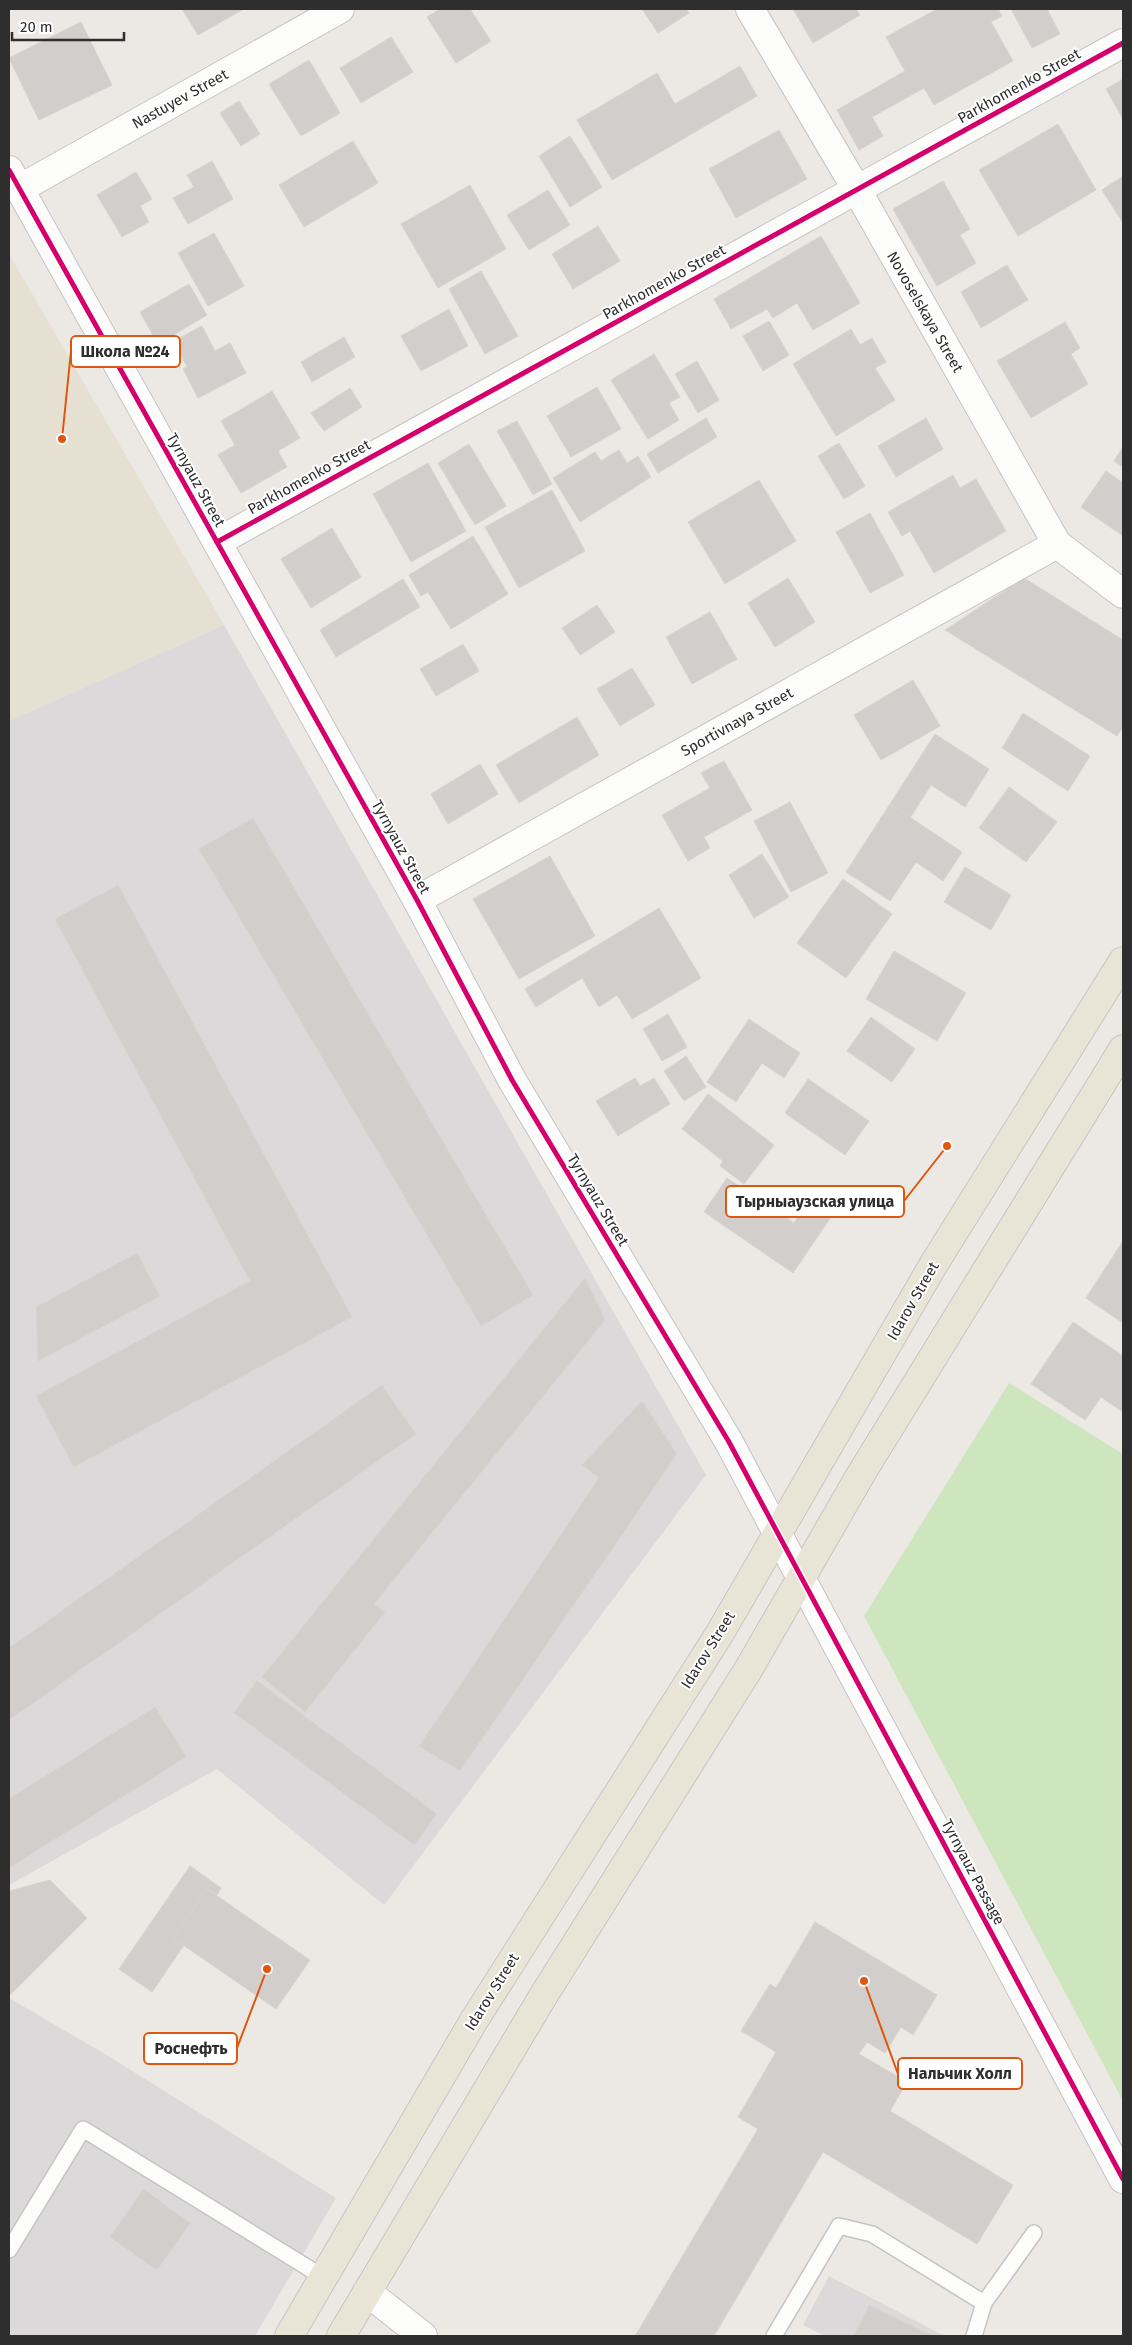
<svg xmlns="http://www.w3.org/2000/svg" width="1132" height="2345" viewBox="0 0 1132 2345" font-family="'Fira Sans',sans-serif">
  <style>
    .industrial { fill: #dcd9db }
    .education { fill: #e6e0d3 }
    .green { fill: #cee6be }
    .building { fill: #d1cecb; stroke: #d7d4d0 }
    .lines { fill: none; stroke-linecap: round; stroke-linejoin: round }
    .lane-casing { stroke: #c5c4c5; stroke-width: 18 }
    .street-casing { stroke: #c5c4c5; stroke-width: 30 }
    .secondary-casing { stroke: #c5c4c5; stroke-width: 30 }
    .primary-casing { stroke: #c6c5c4; stroke-width: 30 }
    .lane { stroke: #fcfcfb; stroke-width: 15 }
    .street { stroke: #fcfcfb; stroke-width: 28 }
    .secondary { stroke: #fcfcfb; stroke-width: 28 }
    .primary { stroke: #e8e4d6; stroke-width: 28 }
    .cycleway-casing { stroke: #fff; stroke-width: 8 }
    .cycleway { stroke: #d6006c; stroke-width: 5 }
    .labels { text-anchor: middle; stroke-width: 4; stroke-linejoin: round; paint-order: stroke }
    .street-label { font-size: 15px; fill: #2e2e2e; stroke: #fff }
    .leader { fill: none; stroke: #df570e; stroke-width: 2 }
    .callout-dot { fill: #df570e; stroke: #fff; stroke-width: 2 }
    .callout { fill: #fff; stroke: #df570e; stroke-width: 2 }
    .callout-label { font-size: 16px; text-anchor: middle; font-weight: bold; fill: #2e2e2e }
  </style>
  <rect width="100%" height="100%" fill="#ece8e4"/>
  <g class="industrial">
    <path d="M 224,625 L 706,1475 L 384,1905 L 217,1769 L 9,1885 L 9,721 Z"/>
    <path d="M 9,1998 L 105,2054 L 336,2198 L 255,2336 L 9,2336 Z"/>
    <path d="M 829,2276 L 945,2336 L 825,2336 L 803,2325 Z"/>
  </g>
  <path class="education" d="M 9,254 L 224,625 L 9,721 Z"/>
  <path class="green" d="M 1009,1383 L 1123,1454 L 1123,2101 L 864,1616 Z"/>
  <g class="building">
    <path d="M 182,9 L 244,9 L 198,35 Z"/>
    <path d="M 440,9 L 470,9 L 491,41 L 456,63 L 427,17 Z"/>
    <path d="M 642,9 L 686,9 L 689,13 L 658,33 Z"/>
    <path d="M 793,9 L 856,9 L 860,15 L 813,43 Z"/>
    <path d="M 937,9 L 998,9 L 1002,16 L 991,22 L 1013,61 L 934,105 L 924,88 L 872,117 L 883,136 L 859,150 L 837,110 L 905,71 L 886,37 Z"/>
    <path d="M 1011,9 L 1047,9 L 1060,34 L 1032,48 Z"/>
    <path d="M 81,22 L 112,85 L 39,120 L 9,58 Z"/>
    <path d="M 391,37 L 413,72 L 361,103 L 340,68 Z"/>
    <path d="M 309,60 L 340,113 L 301,136 L 269,84 Z"/>
    <path d="M 740,66 L 757,96 L 612,180 L 577,120 L 657,73 L 675,104 Z"/>
    <path d="M 1123,79 L 1123,119 L 1106,89 Z"/>
    <path d="M 239,101 L 260,134 L 241,146 L 220,113 Z"/>
    <path d="M 1058,124 L 1096,190 L 1018,236 L 979,170 Z"/>
    <path d="M 779,130 L 807,179 L 736,218 L 709,169 Z"/>
    <path d="M 570,136 L 602,187 L 570,207 L 539,156 Z"/>
    <path d="M 353,141 L 378,183 L 304,227 L 279,185 Z"/>
    <path d="M 212,161 L 233,199 L 188,224 L 173,198 L 194,187 L 187,175 Z"/>
    <path d="M 136,172 L 152,199 L 140,206 L 149,222 L 122,237 L 97,195 Z"/>
    <path d="M 1123,176 L 1123,223 L 1102,190 Z"/>
    <path d="M 943,181 L 970,229 L 960,235 L 976,263 L 937,286 L 893,209 Z"/>
    <path d="M 470,185 L 506,249 L 438,288 L 401,224 Z"/>
    <path d="M 548,190 L 570,225 L 529,250 L 507,215 Z"/>
    <path d="M 598,226 L 620,261 L 573,289 L 552,254 Z"/>
    <path d="M 214,233 L 244,286 L 208,306 L 178,253 Z"/>
    <path d="M 821,236 L 860,303 L 813,330 L 797,303 L 773,318 L 767,309 L 731,329 L 714,299 Z"/>
    <path d="M 1007,265 L 1028,300 L 981,328 L 961,292 Z"/>
    <path d="M 481,271 L 518,336 L 485,354 L 449,289 Z"/>
    <path d="M 189,284 L 207,315 L 158,344 L 140,312 Z"/>
    <path d="M 449,309 L 468,346 L 421,371 L 401,336 Z"/>
    <path d="M 769,321 L 789,355 L 763,371 L 743,336 Z"/>
    <path d="M 1065,322 L 1080,348 L 1071,354 L 1088,384 L 1031,418 L 997,361 Z"/>
    <path d="M 202,326 L 215,351 L 230,343 L 246,373 L 198,398 L 183,369 L 187,367 L 174,341 Z"/>
    <path d="M 851,329 L 860,345 L 872,338 L 886,362 L 875,368 L 895,400 L 836,436 L 793,364 Z"/>
    <path d="M 344,337 L 355,357 L 312,382 L 301,362 Z"/>
    <path d="M 654,354 L 680,397 L 669,403 L 679,420 L 648,439 L 611,380 Z"/>
    <path d="M 697,361 L 719,400 L 698,413 L 675,374 Z"/>
    <path d="M 597,387 L 621,429 L 571,457 L 547,416 Z"/>
    <path d="M 350,388 L 362,407 L 324,431 L 311,413 Z"/>
    <path d="M 272,391 L 300,438 L 278,451 L 287,467 L 241,493 L 218,455 L 235,445 L 221,421 Z"/>
    <path d="M 706,418 L 717,437 L 658,473 L 647,454 Z"/>
    <path d="M 926,418 L 943,449 L 896,477 L 878,446 Z"/>
    <path d="M 517,421 L 552,484 L 533,495 L 497,431 Z"/>
    <path d="M 839,443 L 865,486 L 844,499 L 818,456 Z"/>
    <path d="M 469,444 L 506,506 L 475,525 L 438,463 Z"/>
    <path d="M 1123,447 L 1123,467 L 1114,461 Z"/>
    <path d="M 619,450 L 627,463 L 638,456 L 651,477 L 580,522 L 553,478 L 595,452 L 601,461 Z"/>
    <path d="M 428,463 L 466,531 L 411,562 L 373,494 Z"/>
    <path d="M 1106,471 L 1123,483 L 1123,536 L 1081,507 Z"/>
    <path d="M 953,475 L 960,488 L 976,479 L 1006,531 L 934,573 L 910,531 L 902,536 L 888,512 Z"/>
    <path d="M 759,480 L 796,541 L 725,584 L 688,522 Z"/>
    <path d="M 552,490 L 585,551 L 519,588 L 485,527 Z"/>
    <path d="M 870,513 L 904,575 L 870,593 L 836,532 Z"/>
    <path d="M 332,528 L 361,577 L 311,608 L 281,559 Z"/>
    <path d="M 473,536 L 508,594 L 451,629 L 428,592 L 421,596 L 409,575 Z"/>
    <path d="M 788,578 L 815,622 L 775,647 L 748,603 Z"/>
    <path d="M 1024,578 L 1123,640 L 1123,727 L 1117,736 L 945,630 Z"/>
    <path d="M 403,579 L 420,607 L 336,657 L 320,630 Z"/>
    <path d="M 597,605 L 615,632 L 580,655 L 562,628 Z"/>
    <path d="M 710,612 L 737,659 L 692,684 L 666,637 Z"/>
    <path d="M 463,644 L 479,671 L 436,696 L 420,669 Z"/>
    <path d="M 632,668 L 655,705 L 620,726 L 597,689 Z"/>
    <path d="M 913,680 L 940,726 L 881,760 L 854,715 Z"/>
    <path d="M 1023,713 L 1090,756 L 1068,791 L 1002,748 Z"/>
    <path d="M 577,717 L 599,755 L 519,803 L 496,765 Z"/>
    <path d="M 935,734 L 989,769 L 965,807 L 931,785 L 910,818 L 890,804 Z"/>
    <path d="M 724,761 L 752,810 L 704,837 L 710,848 L 688,861 L 662,815 L 710,788 L 701,773 Z"/>
    <path d="M 480,764 L 498,794 L 448,824 L 431,794 Z"/>
    <path d="M 1009,787 L 1057,822 L 1026,862 L 979,828 Z"/>
    <path d="M 790,802 L 828,873 L 791,892 L 754,821 Z"/>
    <path d="M 890,804 L 962,852 L 943,881 L 916,862 L 890,901 L 846,872 Z"/>
    <path d="M 253,818 L 533,1295 L 481,1326 L 199,849 Z"/>
    <path d="M 762,854 L 789,897 L 754,918 L 729,875 Z"/>
    <path d="M 550,856 L 595,936 L 519,979 L 473,899 Z"/>
    <path d="M 965,867 L 1011,895 L 991,930 L 944,902 Z"/>
    <path d="M 843,879 L 892,914 L 846,978 L 797,943 Z"/>
    <path d="M 118,885 L 352,1317 L 74,1467 L 36,1396 L 250,1281 L 55,919 Z"/>
    <path d="M 659,908 L 701,978 L 632,1019 L 617,995 L 599,1007 L 582,978 L 536,1007 L 525,989 Z"/>
    <path d="M 894,951 L 966,993 L 937,1041 L 866,999 Z"/>
    <path d="M 668,1014 L 687,1047 L 662,1061 L 643,1029 Z"/>
    <path d="M 871,1017 L 915,1049 L 892,1082 L 847,1051 Z"/>
    <path d="M 749,1019 L 800,1053 L 784,1078 L 762,1063 L 736,1102 L 707,1082 Z"/>
    <path d="M 686,1056 L 706,1087 L 684,1101 L 664,1071 Z"/>
    <path d="M 635,1078 L 640,1086 L 654,1078 L 670,1104 L 618,1136 L 596,1101 Z"/>
    <path d="M 808,1079 L 869,1121 L 845,1155 L 785,1113 Z"/>
    <path d="M 708,1094 L 774,1145 L 744,1184 L 720,1166 L 723,1161 L 682,1129 Z"/>
    <path d="M 727,1178 L 794,1223 L 810,1199 L 833,1214 L 793,1273 L 704,1212 Z"/>
    <path d="M 1123,1241 L 1123,1323 L 1086,1298 Z"/>
    <path d="M 137,1253 L 160,1296 L 38,1361 L 36,1307 Z"/>
    <path d="M 585,1278 L 605,1320 L 374,1604 L 385,1612 L 305,1712 L 262,1677 Z"/>
    <path d="M 1073,1322 L 1123,1356 L 1123,1412 L 1101,1397 L 1085,1420 L 1031,1384 Z"/>
    <path d="M 382,1385 L 416,1434 L 9,1720 L 9,1648 Z"/>
    <path d="M 642,1401 L 677,1454 L 460,1771 L 419,1746 L 599,1478 L 582,1465 Z"/>
    <path d="M 257,1681 L 437,1814 L 414,1845 L 234,1713 Z"/>
    <path d="M 155,1707 L 186,1757 L 9,1868 L 9,1799 Z"/>
    <path d="M 190,1866 L 221,1888 L 217,1895 L 207,1889 L 173,1938 L 184,1945 L 152,1992 L 119,1969 Z"/>
    <path d="M 50,1880 L 87,1918 L 9,1996 L 9,1891 Z"/>
    <path d="M 207,1889 L 310,1960 L 276,2009 L 173,1938 Z"/>
    <path d="M 815,1922 L 937,1995 L 913,2035 L 901,2027 L 885,2053 L 867,2042 L 859,2054 L 907,2082 L 890,2111 L 1013,2185 L 977,2244 L 823,2152 L 714,2336 L 635,2336 L 758,2129 L 738,2117 L 776,2052 L 741,2031 L 770,1984 L 776,1988 Z"/>
    <path d="M 143,2189 L 190,2223 L 157,2270 L 110,2237 Z"/>
    <path d="M 869,2305 L 933,2336 L 854,2336 Z"/>
  </g>
  <g class="lines">
    <defs>
      <g id="lane">
        <path d="M 9,2250 L 83,2129 L 323,2277"/>
        <path d="M 984,2303 L 1034,2233"/>
        <path d="M 774,2336 L 839,2226 L 872,2234 L 984,2303 L 974,2336"/>
      </g>
      <g id="street">
        <path d="M 750,9 L 857,190 L 1057,544 L 1123,594"/>
        <path d="M 19,189 L 340,9"/>
        <path d="M 217,542 L 1123,43"/>
        <path d="M 417,900 L 1057,544"/>
        <path d="M 801,1578 L 1123,2179"/>
        <path d="M 367,2292 L 423,2336"/>
      </g>
      <path id="secondary" d="M 9,170 L 417,900 L 512,1080 L 729,1442 L 801,1578"/>
      <g id="primary">
        <path d="M 289,2336 L 473,2022 L 720,1633 L 932,1267 L 1123,961"/>
        <path d="M 341,2336 L 542,1998 L 748,1670 L 861,1474 L 1123,1049"/>
      </g>
    </defs>
    <use href="#lane" class="lane-casing"/>
    <use href="#street" class="street-casing"/>
    <use href="#secondary" class="secondary-casing"/>
    <use href="#primary" class="primary-casing"/>
    <use href="#lane" class="lane"/>
    <use href="#street" class="street"/>
    <use href="#secondary" class="secondary"/>
    <use href="#primary" class="primary"/>
    <defs>
      <g id="cycleway">
        <path d="M 9,170 L 417,900 L 512,1080 L 729,1442 L 1123,2179"/>
        <path d="M 217,542 L 1123,43"/>
      </g>
    </defs>
    <use href="#cycleway" class="cycleway-casing"/>
    <use href="#cycleway" class="cycleway"/>
  </g>
  <g class="labels">
    <g class="street-label">
      <text transform="translate(1019 86) rotate(-29)" y="5">Parkhomenko Street</text>
      <text transform="translate(180 99) rotate(-29)" y="5">Nastuyev Street</text>
      <text transform="translate(664 282) rotate(-29)" y="5">Parkhomenko Street</text>
      <text transform="translate(925 312) rotate(60)" y="5">Novoselskaya Street</text>
      <text transform="translate(309 477) rotate(-29)" y="5">Parkhomenko Street</text>
      <text transform="translate(196 480) rotate(61)" y="5">Tyrnyauz Street</text>
      <text transform="translate(737 722) rotate(-29)" y="5">Sportivnaya Street</text>
      <text transform="translate(401 847) rotate(61)" y="5">Tyrnyauz Street</text>
      <text transform="translate(598 1200) rotate(59)" y="5">Tyrnyauz Street</text>
      <text transform="translate(913 1301) rotate(-60)" y="5">Idarov Street</text>
      <text transform="translate(708 1650) rotate(-58)" y="5">Idarov Street</text>
      <text transform="translate(973 1872) rotate(62)" y="5">Tyrnyauz Passage</text>
      <text transform="translate(492 1992) rotate(-58)" y="5">Idarov Street</text>
    </g>
  </g>
  <path class="leader" d="M62 439L71 351M947 1146L904 1201M267 1969L237 2048M864 1981L898 2074"/>
  <g class="callout-dot">
    <circle cx="62" cy="439" r="5"/>
    <circle cx="947" cy="1146" r="5"/>
    <circle cx="267" cy="1969" r="5"/>
    <circle cx="864" cy="1981" r="5"/>
  </g>
  <g class="callout">
    <rect x="71" y="336" width="109" height="31" rx="5"/>
    <rect x="726" y="1186" width="178" height="31" rx="5"/>
    <rect x="144" y="2033" width="93" height="31" rx="5"/>
    <rect x="898" y="2058" width="124" height="31" rx="5"/>
  </g>
  <g class="callout-label">
    <text x="125" y="357">Школа №24</text>
    <text x="815" y="1207">Тырныаузская улица</text>
    <text x="191" y="2054">Роснефть</text>
    <text x="960" y="2079">Нальчик Холл</text>
  </g>
  <rect width="1132" height="2345" fill="none" stroke="#2e2e2e" stroke-width="20"/>
  <path d="M12 32v8h112v-8" fill="none" stroke="#2e2e2e" stroke-width="2.5"/>
  <text x="20" y="32" font-size="15" fill="#2e2e2e" stroke="#ffffff" stroke-width="4" paint-order="stroke">20 m</text>
</svg>
